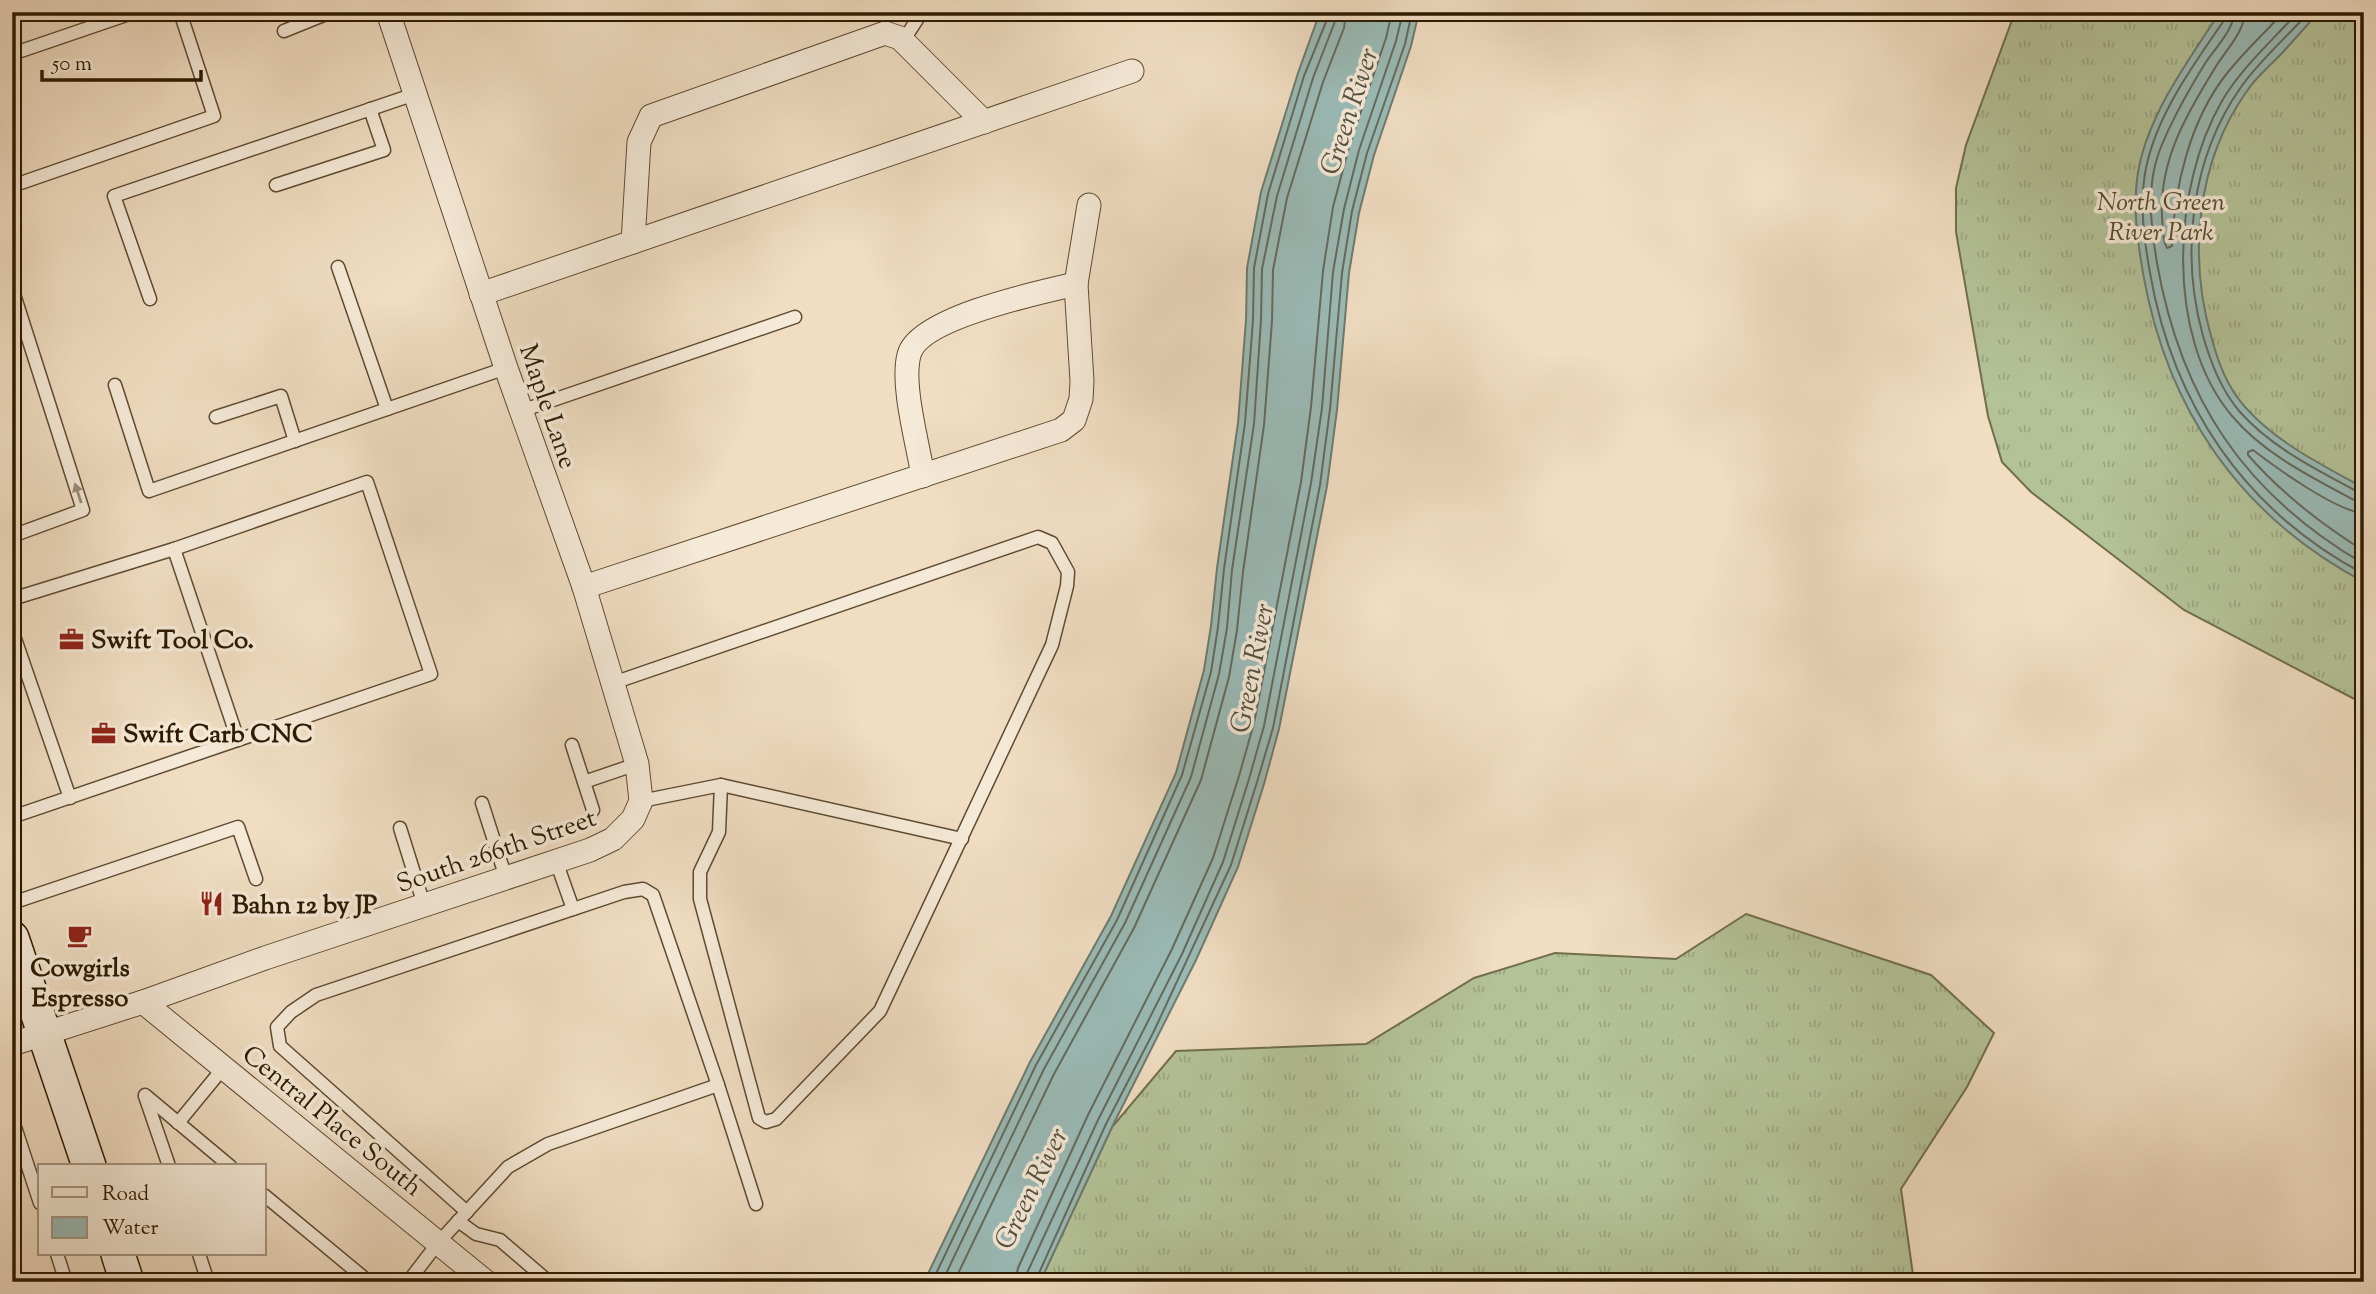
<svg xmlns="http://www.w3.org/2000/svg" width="2376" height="1294" viewBox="0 0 2376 1294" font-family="'Sorts Mill Goudy',serif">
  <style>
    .grass { fill: url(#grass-tufts); stroke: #706e4c; stroke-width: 2 }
    .water { fill: #9abbb7; stroke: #6e7b6e; stroke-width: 2 }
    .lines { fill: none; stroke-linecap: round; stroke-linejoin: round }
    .shore { stroke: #646a5c; stroke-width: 2 }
    .lane-casing { stroke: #5e4b30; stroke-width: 15 }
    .street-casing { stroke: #5e4b30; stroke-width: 25 }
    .secondary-casing { stroke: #2d1a00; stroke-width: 36 }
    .lane { stroke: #f5e9d7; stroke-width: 12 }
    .street { stroke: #f5e9d7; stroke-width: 23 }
    .secondary { stroke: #f5e9d7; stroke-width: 33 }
    .oneway { fill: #9b8c76 }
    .labels { text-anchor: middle; stroke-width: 7; stroke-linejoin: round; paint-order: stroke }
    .park-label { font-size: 26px; font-style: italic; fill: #564c2e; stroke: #f5e9d7 }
    .street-label { font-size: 26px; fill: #2d1a00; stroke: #f5e9d7 }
    .poi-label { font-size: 26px; font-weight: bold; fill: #2d1a00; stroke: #f5e9d7; text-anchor: start }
    .water-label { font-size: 28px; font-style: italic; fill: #535240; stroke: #f5e9d7 }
  </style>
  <defs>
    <pattern id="grass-tufts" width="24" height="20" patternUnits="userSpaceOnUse" patternTransform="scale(1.75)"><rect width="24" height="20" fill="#b4c298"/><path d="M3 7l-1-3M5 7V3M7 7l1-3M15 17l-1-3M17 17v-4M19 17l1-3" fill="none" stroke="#9ba681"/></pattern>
  </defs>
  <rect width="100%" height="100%" fill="#f0ddc2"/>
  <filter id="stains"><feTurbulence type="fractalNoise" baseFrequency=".00286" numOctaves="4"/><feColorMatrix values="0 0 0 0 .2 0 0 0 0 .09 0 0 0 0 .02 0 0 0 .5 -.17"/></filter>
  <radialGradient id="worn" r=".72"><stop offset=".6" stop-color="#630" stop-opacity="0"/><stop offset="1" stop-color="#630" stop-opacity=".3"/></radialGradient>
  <g class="grass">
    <path d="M 2015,12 L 2364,12 L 2364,704 L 2184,610 L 2031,492 L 2002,462 L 1988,416 L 1956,232 L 1956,188 L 1966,145 Z"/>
    <path d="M 1746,914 L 1931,975 L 1994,1033 L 1967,1087 L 1901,1189 L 1914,1282 L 1040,1282 L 1112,1127 L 1176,1051 L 1366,1044 L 1474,978 L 1555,953 L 1676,959 Z"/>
  </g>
  <g class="water">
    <path d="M 1320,12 L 1419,12 L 1411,46 L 1374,155 L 1359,213 L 1349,273 L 1337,410 L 1327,486 L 1279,729 L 1264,784 L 1238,867 L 1196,960 L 1112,1127 L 1040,1282 L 924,1282 L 1030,1062 L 1111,916 L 1176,773 L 1204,670 L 1211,626 L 1217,568 L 1238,423 L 1246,320 L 1247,268 L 1261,192 L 1298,73 Z"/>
    <path d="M 2220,12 L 2319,12 C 2307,25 2295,39 2283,52 C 2271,65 2257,76 2247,91 C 2197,161 2188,255 2211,336 C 2218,362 2227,387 2245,407 C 2277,443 2322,465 2364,488 L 2364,582 C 2240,516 2167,410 2143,273 C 2137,238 2132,202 2139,167 C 2150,112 2190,58 2220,12 Z"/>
  </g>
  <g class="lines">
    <g class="shore">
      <path d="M 2226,12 L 2225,19 C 2194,64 2157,114 2146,168 C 2139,203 2144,239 2150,273 C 2173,405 2245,511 2364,574"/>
      <path d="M 2234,12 C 2234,30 2215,48 2206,62 C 2188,91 2171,121 2159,152 C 2146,188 2151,227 2157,263 C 2181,399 2244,494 2364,564"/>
      <path d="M 2245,12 C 2244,33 2225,51 2215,68 C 2186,115 2159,161 2162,217 C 2163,228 2162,240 2167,248 L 2172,246 C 2174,187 2190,119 2228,72 C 2245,51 2265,32 2284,12"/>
      <path d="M 2298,12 C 2272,41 2241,68 2222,101 C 2172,187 2165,337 2232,416 C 2264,454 2311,477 2354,500 L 2364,502"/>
      <path d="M 2309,12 C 2287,37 2260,60 2241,87 C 2191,158 2180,253 2203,336 C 2211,363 2221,390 2240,412 C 2272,448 2316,469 2358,492 L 2364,493"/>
      <path d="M 2364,513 C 2337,512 2275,467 2253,450 L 2248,452 L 2248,455 C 2282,494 2321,524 2364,551"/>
      <path d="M 932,1282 L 1036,1065 L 1117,920 L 1182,775 L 1211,672 L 1218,627 L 1224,569 L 1245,423 L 1253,320 L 1254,268 L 1268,194 L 1304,76 L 1326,22 L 1327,12"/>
      <path d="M 942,1282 L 1044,1069 L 1125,923 L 1191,777 L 1219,674 L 1227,628 L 1232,570 L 1254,424 L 1261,320 L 1262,269 L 1277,196 L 1313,78 L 1334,24 L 1336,12"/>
      <path d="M 954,1282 L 1054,1074 L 1134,928 L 1201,780 L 1229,677 L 1237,630 L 1243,572 L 1264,425 L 1272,321 L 1273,270 L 1287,198 L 1323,82 L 1344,28 L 1346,12"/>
      <path d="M 1015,1282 L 1018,1268 L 1088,1115 L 1172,949 L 1213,858 L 1239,776 L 1254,723 L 1301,482 L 1311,407 L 1323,271 L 1333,207 L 1349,147 L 1386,38 L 1392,12"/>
      <path d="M 1026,1282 L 1027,1273 L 1098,1120 L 1182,954 L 1223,862 L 1249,779 L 1264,726 L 1311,483 L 1322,408 L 1333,272 L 1344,209 L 1359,150 L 1396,41 L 1403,12"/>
      <path d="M 1035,1282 L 1106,1124 L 1154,1031 L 1231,865 L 1257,782 L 1273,728 L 1320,485 L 1330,409 L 1342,273 L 1352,211 L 1367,153 L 1405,44 L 1412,12"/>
    </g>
    <defs>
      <g id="lane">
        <path d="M 284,31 L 331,12"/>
        <path d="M 903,41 L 922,12"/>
        <path d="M 12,54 L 135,12"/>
        <path d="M 276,185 L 384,150 L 370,109"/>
        <path d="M 12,186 L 214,116 L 180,12"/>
        <path d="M 338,267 L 387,409"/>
        <path d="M 12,288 L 83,510 L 12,536"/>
        <path d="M 150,299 L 114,196 L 415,94"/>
        <path d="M 115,385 L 149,491 L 506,368"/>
        <path d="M 521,411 L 795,317"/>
        <path d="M 216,417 L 281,396 L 295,441"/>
        <path d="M 174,549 L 238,740"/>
        <path d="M 12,599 L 174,549 L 367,482 L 431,674 L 12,817"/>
        <path d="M 12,630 L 70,798"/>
        <path d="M 613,683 L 1038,537 L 1052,543 L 1068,572 L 1067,586 L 1052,645 L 880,1011 L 776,1119 L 766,1122 L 759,1118 L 700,899 L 700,872 L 719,832 L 721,785 L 641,801"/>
        <path d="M 572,745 L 593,810"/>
        <path d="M 584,782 L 637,764"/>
        <path d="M 721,785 L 962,839"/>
        <path d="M 482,803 L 506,878"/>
        <path d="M 400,828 L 424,905"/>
        <path d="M 556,861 L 573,909"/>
        <path d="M 12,903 L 238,827 L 256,879"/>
        <path d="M 145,1095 L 230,1166"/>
        <path d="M 145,1096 L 169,1166"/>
        <path d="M 12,1118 L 40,1203"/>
        <path d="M 178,1123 L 224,1067"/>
        <path d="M 264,1195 L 369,1282"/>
        <path d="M 467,1212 L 280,1046 L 277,1027 L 291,1012 L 316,995 L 624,892 L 643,889 L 653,895 L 718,1085"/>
        <path d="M 458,1221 L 476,1234 L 500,1240 L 549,1282"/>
        <path d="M 57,1254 L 66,1282"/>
        <path d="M 199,1254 L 208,1282"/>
        <path d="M 408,1282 L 438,1243 L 508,1167 L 548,1144 L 718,1085 L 756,1204"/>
      </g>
      <g id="street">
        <path d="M 633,242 L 639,142 L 651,116 L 885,33 L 900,38 L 984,122"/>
        <path d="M 481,294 L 1132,71"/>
        <path d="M 923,476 C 918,444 901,385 909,355 C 918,318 1041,292 1076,284"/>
        <path d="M 584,587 L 1061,430 L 1074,420 L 1081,399 L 1082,381 L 1076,284 L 1089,205"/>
        <path d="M 143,1002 L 486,1282"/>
        <path d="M 12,1044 L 143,1002 L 265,958 L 590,850 L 613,839 L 633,819 L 641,801 L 637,764 L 584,587 L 506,368 L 388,12"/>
      </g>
      <g id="secondary">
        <path d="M 12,938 L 89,1166"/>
        <path d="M 118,1254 L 127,1282"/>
      </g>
    </defs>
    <use href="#lane" class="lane-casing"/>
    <use href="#street" class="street-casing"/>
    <use href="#secondary" class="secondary-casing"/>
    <use href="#lane" class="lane"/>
    <use href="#street" class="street"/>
    <use href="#secondary" class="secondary"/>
  </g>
  <defs><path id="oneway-solid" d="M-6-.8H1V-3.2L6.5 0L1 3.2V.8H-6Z" transform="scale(1.75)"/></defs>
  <use class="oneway" href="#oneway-solid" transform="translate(78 493) rotate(-108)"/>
  <defs>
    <symbol id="office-bare" viewBox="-9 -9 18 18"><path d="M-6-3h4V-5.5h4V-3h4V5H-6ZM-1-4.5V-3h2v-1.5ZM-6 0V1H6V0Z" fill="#8f2418" stroke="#f5e9d7" stroke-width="2.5" paint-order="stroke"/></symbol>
    <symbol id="restaurant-bare" viewBox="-9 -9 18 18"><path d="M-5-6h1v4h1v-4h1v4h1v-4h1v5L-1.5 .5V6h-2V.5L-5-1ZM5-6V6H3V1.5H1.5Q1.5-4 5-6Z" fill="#8f2418" stroke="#f5e9d7" stroke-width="2.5" paint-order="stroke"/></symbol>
    <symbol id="cafe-bare" viewBox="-9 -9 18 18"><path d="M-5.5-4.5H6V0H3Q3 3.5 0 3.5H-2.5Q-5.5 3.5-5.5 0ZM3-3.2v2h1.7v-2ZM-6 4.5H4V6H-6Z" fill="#8f2418" stroke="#f5e9d7" stroke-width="2.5" paint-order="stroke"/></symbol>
  </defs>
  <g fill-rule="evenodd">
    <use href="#office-bare" x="54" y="622" width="35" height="35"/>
    <use href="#office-bare" x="86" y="716" width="35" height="35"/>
    <use href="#restaurant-bare" x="194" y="886" width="35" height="35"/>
    <use href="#cafe-bare" x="62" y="918" width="35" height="35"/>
  </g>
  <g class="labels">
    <g class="park-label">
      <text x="2161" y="210">North Green<tspan x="2161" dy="30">River Park</tspan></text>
    </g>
    <g class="street-label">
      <text transform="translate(549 406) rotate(71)" y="9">Maple Lane</text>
      <text transform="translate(496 850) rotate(-19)" y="9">South 266th Street</text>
      <text transform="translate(333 1120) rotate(39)" y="9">Central Place South</text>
    </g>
    <g class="poi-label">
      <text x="91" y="648">Swift Tool Co.</text>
      <text x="123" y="742">Swift Carb CNC</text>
      <text x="232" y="913">Bahn 12 by JP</text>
      <text x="80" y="976" text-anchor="middle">Cowgirls<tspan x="80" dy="30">Espresso</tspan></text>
    </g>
    <g class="water-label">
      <text transform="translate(1348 111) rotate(-72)" y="10">Green River</text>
      <text transform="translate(1251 668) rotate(-79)" y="10">Green River</text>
      <text transform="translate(1030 1188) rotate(-64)" y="10">Green River</text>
    </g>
  </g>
  <rect width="2376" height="1294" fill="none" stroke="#f0ddc2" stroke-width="42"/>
  <rect x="14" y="14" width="2348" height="1266" fill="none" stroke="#2d1a00" stroke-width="3.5"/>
  <rect x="21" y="21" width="2334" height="1252" fill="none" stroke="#2d1a00" stroke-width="2"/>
  <rect x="38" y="1164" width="228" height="91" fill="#f5e9d7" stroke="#a59681" stroke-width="2"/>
  <rect x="52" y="1187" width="35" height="10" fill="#f5e9d7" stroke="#a59681" stroke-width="2"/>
  <text x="102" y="1200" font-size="21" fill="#2d1a00">Road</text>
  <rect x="52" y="1217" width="35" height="21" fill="#9abbb7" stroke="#a59681" stroke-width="2"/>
  <text x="102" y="1234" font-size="21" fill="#2d1a00">Water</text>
  <path d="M42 70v10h159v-10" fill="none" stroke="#2d1a00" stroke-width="3.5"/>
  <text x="52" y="70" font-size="21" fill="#2d1a00" stroke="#f5e9d7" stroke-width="5" paint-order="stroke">50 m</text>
  <rect width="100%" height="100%" filter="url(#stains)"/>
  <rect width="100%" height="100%" fill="url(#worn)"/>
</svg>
